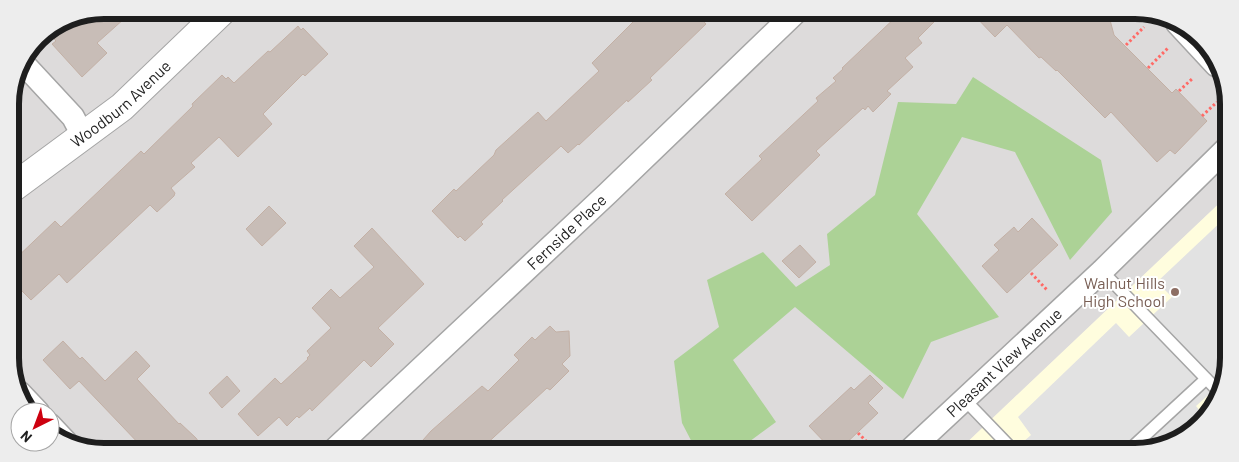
<svg xmlns="http://www.w3.org/2000/svg" width="1239" height="462" viewBox="0 0 1239 462" font-family="Barlow,sans-serif">
  <style>
    .residential { fill: #dddbdb }
    .education { fill: #fffdde }
    .forest { fill: #acd296 }
    .parking { fill: #e2e2e2 }
    .building { fill: #c8bdb7; stroke: #c3b0a5 }
    .lines { fill: none; stroke-linecap: round; stroke-linejoin: round }
    .service-casing { stroke: #a5a5a5; stroke-width: 14 }
    .minor-casing { stroke: #a5a5a5; stroke-width: 25 }
    .tertiary-casing { stroke: #a5a5a5; stroke-width: 30 }
    .path { stroke: #ff6a66; stroke-width: 3; stroke-dasharray: 2.5 2.5; stroke-linecap: butt }
    .service { stroke: #fff; stroke-width: 11 }
    .minor { stroke: #fff; stroke-width: 22 }
    .tertiary { stroke: #fff; stroke-width: 28 }
    .education-dot { fill: #8d6e63; stroke: #fff; stroke-width: 2 }
    .labels { text-anchor: middle; stroke-width: 4; stroke-linejoin: round; paint-order: stroke }
    .street-label { font-size: 16px; fill: #1e1e1e; stroke: #fff }
    .education-label { font-size: 16px; fill: #785e54; stroke: #fff; text-anchor: end }
    .rim { fill: none; stroke: #1e1e1e; stroke-width: 6 }
  </style>
  <rect width="100%" height="100%" fill="#f0ebe4"/>
  <path class="residential" d="M 104,10 L 1165,15 L 1206,42 L 1228,91 L 1227,196 L 958,451 L 74,447 L 50,431 L 50,412 L 29,412 L 12,376 L 10,97 L 20,62 L 42,33 Z"/>
  <path class="education" d="M 1227,196 L 1224,388 L 1193,432 L 1141,452 L 958,451 Z"/>
  <path class="forest" d="M 973,77 L 1101,160 L 1112,212 L 1070,260 L 1015,152 L 962,137 L 917,214 L 999,317 L 931,342 L 903,399 L 795,307 L 733,360 L 776,422 L 738,450 L 696,450 L 682,423 L 674,361 L 719,327 L 707,280 L 763,252 L 796,287 L 830,265 L 827,234 L 875,195 L 898,102 L 956,104 Z"/>
  <path class="parking" d="M 1226,217 L 1224,381 L 1196,406 L 1204,416 L 1193,432 L 1141,452 L 1013,451 L 1031,435 L 1018,417 L 1116,323 L 1129,337 L 1172,297 L 1157,282 Z"/>
  <g class="building">
    <path d="M 104,10 L 134,10 L 97,43 L 107,53 L 82,77 L 52,44 L 56,41 L 52,37 L 65,25 Z"/>
    <path d="M 643,12 L 696,13 L 706,24 L 650,78 L 652,80 L 628,102 L 627,100 L 579,145 L 578,144 L 568,153 L 561,146 L 502,200 L 503,201 L 481,222 L 483,224 L 465,241 L 460,236 L 458,238 L 432,211 L 454,189 L 456,191 L 494,155 L 496,150 L 538,112 L 546,121 L 599,71 L 592,63 Z"/>
    <path d="M 899,14 L 942,14 L 918,38 L 922,43 L 905,58 L 913,67 L 887,91 L 891,94 L 873,112 L 868,106 L 865,110 L 863,108 L 816,151 L 820,155 L 752,221 L 725,194 L 762,159 L 759,156 L 818,101 L 816,98 L 836,81 L 833,78 L 843,69 L 842,68 Z"/>
    <path d="M 973,14 L 1104,15 L 1110,20 L 1114,35 L 1172,93 L 1176,89 L 1207,121 L 1175,154 L 1170,150 L 1157,162 L 1111,112 L 1105,118 L 1057,70 L 1056,71 L 1041,57 L 1039,58 L 1007,25 L 995,37 Z"/>
    <path d="M 298,26 L 301,30 L 303,28 L 328,54 L 305,76 L 303,74 L 263,114 L 272,124 L 238,157 L 219,137 L 191,163 L 195,167 L 171,188 L 175,193 L 174,196 L 157,212 L 150,205 L 67,283 L 59,274 L 31,300 L 11,280 L 11,263 L 55,221 L 61,227 L 141,151 L 144,154 L 193,106 L 192,104 L 222,75 L 226,79 L 228,77 L 234,83 L 268,51 L 270,52 Z"/>
    <path d="M 269,206 L 286,223 L 262,246 L 246,229 Z"/>
    <path d="M 1032,218 L 1058,245 L 1007,293 L 982,266 L 999,250 L 994,245 L 1014,227 L 1018,232 Z"/>
    <path d="M 372,228 L 424,284 L 378,328 L 394,344 L 371,367 L 364,360 L 312,411 L 310,408 L 299,418 L 297,416 L 287,426 L 279,417 L 258,436 L 238,414 L 275,378 L 281,384 L 308,359 L 307,358 L 310,355 L 307,351 L 331,328 L 312,308 L 331,289 L 340,298 L 374,267 L 354,246 Z"/>
    <path d="M 800,245 L 816,262 L 799,278 L 782,261 Z"/>
    <path d="M 550,326 L 556,332 L 569,331 L 570,356 L 562,364 L 569,371 L 550,390 L 547,388 L 481,449 L 415,449 L 431,431 L 482,386 L 488,391 L 519,360 L 514,355 L 532,337 L 535,340 Z"/>
    <path d="M 63,341 L 80,359 L 82,357 L 105,381 L 136,351 L 150,366 L 137,379 L 179,424 L 180,423 L 196,438 L 203,448 L 142,447 L 79,381 L 70,389 L 43,360 Z"/>
    <path d="M 870,375 L 883,388 L 868,403 L 878,413 L 839,450 L 832,450 L 809,426 L 851,387 L 854,390 Z"/>
    <path d="M 227,376 L 240,391 L 222,408 L 209,393 Z"/>
  </g>
  <g class="lines">
    <defs>
      <g id="service">
        <path d="M 1102,271 L 1220,393"/>
        <path d="M 963,398 L 1014,451"/>
        <path d="M 1127,452 L 1206,379"/>
      </g>
      <g id="minor">
        <path d="M 1177,23 L 1216,65"/>
        <path d="M 21,61 L 73,117 L 83,136"/>
        <path d="M 20,393 L 38,412"/>
        <path d="M 50,425 L 66,442"/>
        <path id="s1" d="M 336,448 L 608,193 L 795,13"/>
        <path id="s2" d="M 909,451 L 1102,271 L 1227,148"/>
      </g>
      <g id="tertiary">
        <path id="s3" d="M 11,189 L 122,107 L 222,11"/>
      </g>
    </defs>
    <use href="#service" class="service-casing"/>
    <use href="#minor" class="minor-casing"/>
    <use href="#tertiary" class="tertiary-casing"/>
    <g class="path">
      <path d="M 1105,16 L 1106,15"/>
      <path d="M 1126,45 L 1144,27"/>
      <path d="M 1148,68 L 1169,47"/>
      <path d="M 1179,91 L 1193,78"/>
      <path d="M 1202,116 L 1217,102"/>
      <path d="M 1031,273 L 1048,291"/>
      <path d="M 858,433 L 876,451"/>
    </g>
    <use href="#service" class="service"/>
    <use href="#minor" class="minor"/>
    <use href="#tertiary" class="tertiary"/>
  </g>
  <circle class="education-dot" cx="1175" cy="292" r="5"/>
  <g class="labels">
    <g class="street-label">
      <text dy="6" stroke="none"><textPath href="#s3" startOffset="139">Woodburn Avenue</textPath></text>
      <text dy="6" stroke="none"><textPath href="#s1" startOffset="316">Fernside Place</textPath></text>
      <text dy="6" stroke="none"><textPath href="#s2" startOffset="130">Pleasant View Avenue</textPath></text>
    </g>
    <g class="education-label">
      <text x="1165" y="289">Walnut Hills<tspan x="1165" dy="18">High School</tspan></text>
    </g>
  </g>
  <path d="M0 0H1239V462H0ZM104 19H1135A85 85 0 0 1 1220 104V358A85 85 0 0 1 1135 443H104A85 85 0 0 1 19 358V104A85 85 0 0 1 104 19Z" fill="#ededed" fill-rule="evenodd"/>
  <path class="rim" d="M104 19H1135A85 85 0 0 1 1220 104V358A85 85 0 0 1 1135 443H104A85 85 0 0 1 19 358V104A85 85 0 0 1 104 19Z"/>
  <g transform="translate(35 427) rotate(222)"><circle r="24" fill="#ffffff" stroke="#a5a5a5"/>
  <path d="M0-4L9 19L0 12L-9 19Z" fill="#cd000f"/>
  <text y="-8" font-size="14" font-weight="bold" text-anchor="middle" fill="#1e1e1e">N</text>
  </g>
</svg>
